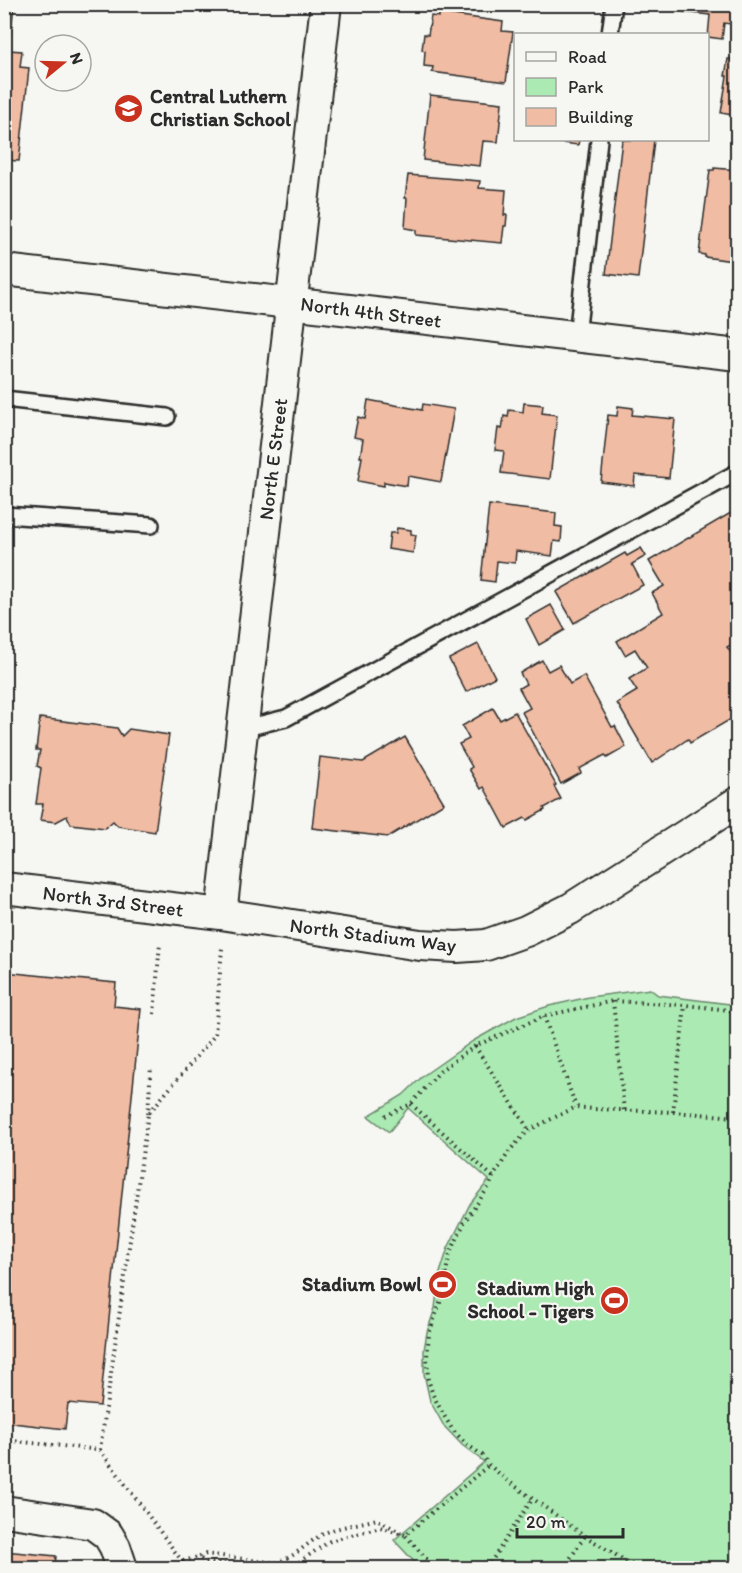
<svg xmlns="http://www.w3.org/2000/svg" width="742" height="1573" viewBox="0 0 742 1573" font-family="Itim,sans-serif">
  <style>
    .green { fill: #abeab2; stroke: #6b8a6e; stroke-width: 1.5 }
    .building { fill: #f0bca3; stroke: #2b2b2b; stroke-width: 1.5 }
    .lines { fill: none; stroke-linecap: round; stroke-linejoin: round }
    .service-casing { stroke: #2b2b2b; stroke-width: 20 }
    .minor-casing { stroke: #2b2b2b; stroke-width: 34 }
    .path { stroke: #2b2b2b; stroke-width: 4; stroke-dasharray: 1.5 4.5; stroke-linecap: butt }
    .service { stroke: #f6f6f2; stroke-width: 15 }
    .minor { stroke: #f6f6f2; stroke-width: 30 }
    .labels { text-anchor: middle; stroke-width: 4.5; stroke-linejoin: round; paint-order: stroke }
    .poi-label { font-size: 20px; font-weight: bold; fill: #2b2b2b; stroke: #f6f6f2; text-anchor: end }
    .street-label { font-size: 20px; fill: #2b2b2b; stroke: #f6f6f2 }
  </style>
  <rect width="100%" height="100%" fill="#f6f6f2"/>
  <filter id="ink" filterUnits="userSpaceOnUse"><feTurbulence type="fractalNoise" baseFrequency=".0167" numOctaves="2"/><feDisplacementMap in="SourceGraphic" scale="12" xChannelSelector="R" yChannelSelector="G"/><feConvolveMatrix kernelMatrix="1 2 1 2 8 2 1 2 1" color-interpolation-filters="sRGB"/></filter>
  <g filter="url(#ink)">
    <path class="green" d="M 650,989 L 658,995 L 737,1005 L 737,1568 L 650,1568 L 647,1567 L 649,1568 L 420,1568 L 394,1540 L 484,1462 L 462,1445 L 444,1426 L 430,1401 L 424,1374 L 424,1350 L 427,1332 L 435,1308 L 439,1276 L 448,1248 L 470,1204 L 489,1180 L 408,1108 L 389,1132 L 368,1116 L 403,1095 L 424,1075 L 473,1041 L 516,1017 L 549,1006 L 589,997 Z"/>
    <g class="building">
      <path d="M 4,4 L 14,4 L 9,50 L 22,51 L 20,67 L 29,68 L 19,161 L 4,160 Z"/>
      <path d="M 684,4 L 738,4 L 738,25 L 724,23 L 722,39 L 708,37 L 710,15 L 683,12 Z"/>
      <path d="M 439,13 L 503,22 L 502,31 L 513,32 L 506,82 L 432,72 L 433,67 L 424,66 L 425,51 L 422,50 L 424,34 L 428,35 L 431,16 L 439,17 Z"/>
      <path d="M 735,51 L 738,52 L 738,116 L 721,113 L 727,76 L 725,76 L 728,59 L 734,59 Z"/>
      <path d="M 430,95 L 502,103 L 498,142 L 483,141 L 480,166 L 423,160 Z"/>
      <path d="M 546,140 L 579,140 L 578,145 L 546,141 Z"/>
      <path d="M 622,140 L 654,140 L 638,278 L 606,274 Z"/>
      <path d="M 714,168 L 738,170 L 738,267 L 731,266 L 732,261 L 705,257 L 705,255 L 699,254 L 710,170 L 714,170 Z"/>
      <path d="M 408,175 L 480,181 L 479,188 L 506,190 L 504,215 L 507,215 L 506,226 L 504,226 L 502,243 L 416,235 L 416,230 L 405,228 L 407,198 L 405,198 Z"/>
      <path d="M 368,400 L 422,410 L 423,404 L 454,409 L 441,482 L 408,476 L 407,486 L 384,482 L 384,486 L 358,481 L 362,457 L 360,457 L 363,439 L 354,437 L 358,417 L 365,419 Z"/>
      <path d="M 524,403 L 543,405 L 542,413 L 557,415 L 550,479 L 501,473 L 504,451 L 495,450 L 498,428 L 502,429 L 504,416 L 508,417 L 509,410 L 523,412 Z"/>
      <path d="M 618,406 L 633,408 L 632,415 L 675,419 L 669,478 L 635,475 L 634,486 L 601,482 L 608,415 L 617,416 Z"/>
      <path d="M 489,505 L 556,513 L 555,526 L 562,527 L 561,542 L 554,541 L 552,556 L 516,551 L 515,563 L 497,561 L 495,582 L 481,580 Z"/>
      <path d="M 734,511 L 738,518 L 738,641 L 727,647 L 738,663 L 738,666 L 731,670 L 738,681 L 738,701 L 732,704 L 738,715 L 690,743 L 688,739 L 652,763 L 617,703 L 637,691 L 629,679 L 647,668 L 635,649 L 625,655 L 617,641 L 663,613 L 652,593 L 664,586 L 649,561 Z"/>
      <path d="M 397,528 L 411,530 L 411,534 L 416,535 L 413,553 L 388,549 L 390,533 L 396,533 Z"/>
      <path d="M 641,548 L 646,556 L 632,564 L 643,585 L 574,623 L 556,592 L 625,553 L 627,556 Z"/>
      <path d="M 551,605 L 565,630 L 539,645 L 526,619 Z"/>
      <path d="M 478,644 L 495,677 L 466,692 L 449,659 Z"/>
      <path d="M 542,660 L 548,671 L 559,665 L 570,684 L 584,676 L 612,727 L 615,726 L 626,747 L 607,758 L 605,755 L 579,769 L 581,773 L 561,784 L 522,712 L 530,708 L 519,688 L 526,684 L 520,673 Z"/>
      <path d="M 493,708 L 500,720 L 515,712 L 556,785 L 554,786 L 561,799 L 544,808 L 545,810 L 527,820 L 525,818 L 506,828 L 484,787 L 481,789 L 469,769 L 472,767 L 459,744 L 469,739 L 462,726 Z"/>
      <path d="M 40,718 L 117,728 L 122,736 L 129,729 L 169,735 L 155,832 L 118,826 L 113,821 L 105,828 L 71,824 L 67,816 L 56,822 L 40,820 L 43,804 L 36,804 L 41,768 L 37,766 L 40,750 L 36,750 Z"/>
      <path d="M 405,737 L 444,803 L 388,837 L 312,828 L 320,757 L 363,762 Z"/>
      <path d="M 4,972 L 116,983 L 114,1006 L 141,1009 L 100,1406 L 68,1403 L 65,1429 L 4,1422 Z"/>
      <path d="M 4,1551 L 56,1556 L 55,1568 L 4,1568 Z"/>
    </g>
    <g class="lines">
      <defs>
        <g id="service">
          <path d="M 610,34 L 614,4"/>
          <path d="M 577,336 L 599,140"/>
          <path d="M 4,399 L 167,417"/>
          <path d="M 4,515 L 151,525"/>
          <path d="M 242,729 L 286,718 L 738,472"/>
        </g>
        <g id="minor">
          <path d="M 4,270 L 738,355"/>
          <path d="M 4,888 L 221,914 L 420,945 L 457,947 L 486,945 L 526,931 L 570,909 L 738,802"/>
          <path d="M 221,914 L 326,4"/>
          <path d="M 4,1511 L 93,1524 L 108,1535 L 115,1547 L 122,1568"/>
        </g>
      </defs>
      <use href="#service" class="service-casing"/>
      <use href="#minor" class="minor-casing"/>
      <g class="path">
        <path d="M 613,1001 L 624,1111"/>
        <path d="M 154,1014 L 160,943"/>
        <path d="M 544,1016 L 576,1107"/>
        <path d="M 475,1046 L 529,1130"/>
        <path d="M 411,1104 L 493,1177"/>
        <path d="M 673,1112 L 685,1005"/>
        <path d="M 148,1114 L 151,1067"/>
        <path d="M 385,1116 L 411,1104 L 441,1070 L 475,1046 L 544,1016 L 613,1001 L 685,1005 L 738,1011"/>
        <path d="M 4,1440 L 100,1450 L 187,1568"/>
        <path d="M 100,1450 L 148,1114 L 215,1035 L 222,948"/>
        <path d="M 183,1561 L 198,1557"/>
        <path d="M 261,1568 L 205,1562 L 198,1557 L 206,1554 L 275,1563 C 295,1558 307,1542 325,1533 C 337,1527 363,1523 377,1519 L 405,1535 L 380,1527 L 330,1541 L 299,1562 L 283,1568"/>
        <path d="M 435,1568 L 405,1535 L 489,1465"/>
        <path d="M 487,1568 L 533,1498"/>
        <path d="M 564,1568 L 585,1536"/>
        <path d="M 637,1568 L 585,1536 L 508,1481 L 489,1465 L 482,1455 L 466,1444 L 452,1429 L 442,1412 L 433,1395 L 428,1379 L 427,1357 L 429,1334 L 441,1300 L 445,1276 L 450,1254 L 465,1221 L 490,1185 L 493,1177 L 511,1149 L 529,1130 L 576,1107 L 593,1109 L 673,1112 L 738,1117"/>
      </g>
      <use href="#service" class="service"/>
      <use href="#minor" class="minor"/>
    </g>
  </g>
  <defs>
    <symbol id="school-disc" viewBox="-11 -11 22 22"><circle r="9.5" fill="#c8321e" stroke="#f6f6f2"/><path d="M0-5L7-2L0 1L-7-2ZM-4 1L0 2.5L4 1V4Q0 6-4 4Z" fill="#fff"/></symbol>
    <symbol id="stadium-disc" viewBox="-11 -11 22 22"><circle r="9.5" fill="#c8321e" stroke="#f6f6f2"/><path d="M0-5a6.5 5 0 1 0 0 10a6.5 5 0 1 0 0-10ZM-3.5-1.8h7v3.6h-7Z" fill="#fff"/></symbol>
  </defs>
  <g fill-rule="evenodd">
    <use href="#school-disc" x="112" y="92" width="33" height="33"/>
    <use href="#stadium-disc" x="426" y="1268" width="33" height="33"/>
    <use href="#stadium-disc" x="598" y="1284" width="33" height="33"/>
  </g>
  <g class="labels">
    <g class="poi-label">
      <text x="150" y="103" text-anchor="start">Central Luthern<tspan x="150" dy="23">Christian School</tspan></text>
      <text x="422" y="1291">Stadium Bowl</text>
      <text x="594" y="1295">Stadium High<tspan x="594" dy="23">School - Tigers</tspan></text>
    </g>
    <g class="street-label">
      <text transform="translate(371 312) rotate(7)" y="7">North 4th Street</text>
      <text transform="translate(273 459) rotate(-83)" y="7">North E Street</text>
      <text transform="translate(113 901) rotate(7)" y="7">North 3rd Street</text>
      <text transform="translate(373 935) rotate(7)" y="7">North Stadium Way</text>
    </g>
  </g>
  <rect width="742" height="1573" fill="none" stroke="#f6f6f2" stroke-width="24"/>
  <rect x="12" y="12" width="718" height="1549" fill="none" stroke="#2b2b2b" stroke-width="2" filter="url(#ink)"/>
  <rect x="514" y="33" width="195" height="108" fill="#f6f6f2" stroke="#a5a5a2" stroke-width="1.5"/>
  <rect x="526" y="52" width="30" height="9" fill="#f6f6f2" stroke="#a5a5a2" stroke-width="1.5"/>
  <text x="568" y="63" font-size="18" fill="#2b2b2b">Road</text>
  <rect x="526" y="78" width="30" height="18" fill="#abeab2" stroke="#a5a5a2" stroke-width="1.5"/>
  <text x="568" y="93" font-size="18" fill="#2b2b2b">Park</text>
  <rect x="526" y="108" width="30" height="18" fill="#f0bca3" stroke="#a5a5a2" stroke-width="1.5"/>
  <text x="568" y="123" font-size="18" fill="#2b2b2b">Building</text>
  <g transform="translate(63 63) rotate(71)"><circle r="28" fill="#f6f6f2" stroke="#a5a5a2" stroke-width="1.5"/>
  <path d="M0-4.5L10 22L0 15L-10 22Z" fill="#c8321e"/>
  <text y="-9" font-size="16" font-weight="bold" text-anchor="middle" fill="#2b2b2b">N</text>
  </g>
  <path d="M517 1528v9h106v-9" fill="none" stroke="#2b2b2b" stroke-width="3"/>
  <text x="526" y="1528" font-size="18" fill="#2b2b2b" stroke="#f6f6f2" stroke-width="4.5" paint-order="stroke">20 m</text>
</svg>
